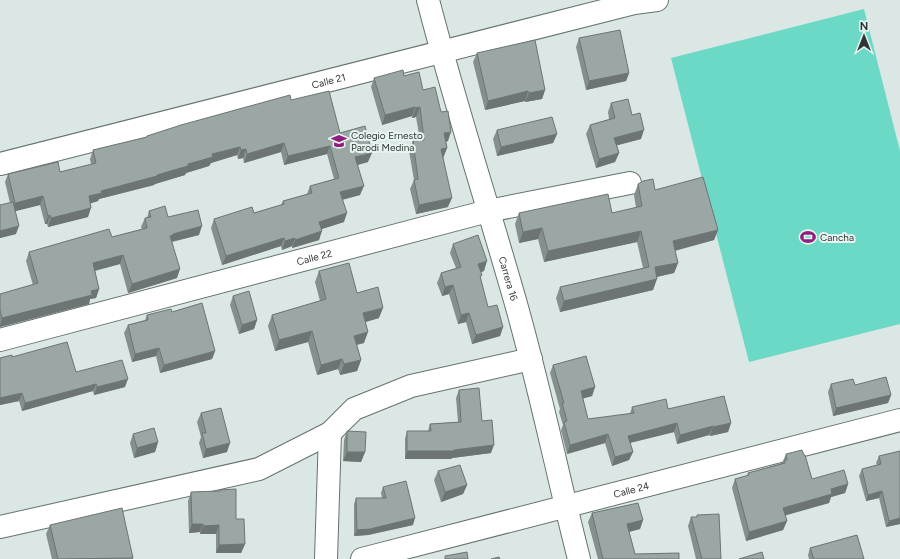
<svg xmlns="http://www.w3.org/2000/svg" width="900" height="559" viewBox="0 0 900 559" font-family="Figtree,sans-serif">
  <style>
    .green { fill: #6cd8c6 }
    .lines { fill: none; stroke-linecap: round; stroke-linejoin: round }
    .minor-casing { stroke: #66726f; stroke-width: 24 }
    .minor { stroke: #fff; stroke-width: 22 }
    .wall { fill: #85908e }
    .shaded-wall { fill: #6c7574 }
    .building { fill: #9ba7a5; stroke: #6c7574 }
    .labels { text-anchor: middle; stroke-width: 4; stroke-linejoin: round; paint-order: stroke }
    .street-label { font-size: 10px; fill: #2f3533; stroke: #e7f5f2 }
    .poi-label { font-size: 10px; fill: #2f3533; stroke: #e7f5f2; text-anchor: start }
  </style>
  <rect width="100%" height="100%" fill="#dae7e4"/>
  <path class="green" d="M 864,9 L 900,151 L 900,324 L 749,362 L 671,58 Z"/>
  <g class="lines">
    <defs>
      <g id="minor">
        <path id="s1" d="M 428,0 C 453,97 484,193 512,290 C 538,378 556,469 579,559"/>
        <path id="s2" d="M 0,164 L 634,3 L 657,0"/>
        <path id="s3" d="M 0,340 L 488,211 L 630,183"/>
        <path d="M 0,527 L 259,469 L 330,433 L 354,409 L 411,386 L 531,359"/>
        <path d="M 326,559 L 330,433"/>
        <path id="s4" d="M 362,559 L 900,420"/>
      </g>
    </defs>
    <use href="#minor" class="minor-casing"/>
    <use href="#minor" class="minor"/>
  </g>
  <g class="wall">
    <path d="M 579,38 L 629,73 L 626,81 L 586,90 L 576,47 Z"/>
    <path d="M 477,53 L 545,90 L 542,99 L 525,102 L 525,101 L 485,110 L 473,62 Z"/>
    <path d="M 404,76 L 423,90 L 448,141 L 446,142 L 447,148 L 443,158 L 448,207 L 416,214 L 410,189 L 414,180 L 409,151 L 413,141 L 420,140 L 416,117 L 412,118 L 412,116 L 382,125 L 371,87 L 374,78 Z"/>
    <path d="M 291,100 L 340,133 L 368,162 L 358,165 L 360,195 L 342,200 L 344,222 L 321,229 L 319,240 L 292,248 L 292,246 L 282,250 L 281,246 L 222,265 L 211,228 L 214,219 L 254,213 L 281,205 L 283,201 L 307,194 L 310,186 L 334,179 L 327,154 L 284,165 L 281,152 L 244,163 L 243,158 L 238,159 L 237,155 L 211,163 L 209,166 L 186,173 L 185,175 L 155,184 L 154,185 L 99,199 L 98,201 L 90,203 L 88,217 L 48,227 L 47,224 L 45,224 L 40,205 L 15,211 L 16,234 L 0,238 L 0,205 L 10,203 L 5,182 L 8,174 L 60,172 L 91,164 L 90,159 L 93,150 L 146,137 L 147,136 Z"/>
    <path d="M 611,103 L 632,115 L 641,139 L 617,145 L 619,153 L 615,162 L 596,168 L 586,134 L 590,125 L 609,119 L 608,112 Z"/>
    <path d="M 497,130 L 557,134 L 553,143 L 497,156 L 493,139 Z"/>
    <path d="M 638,184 L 655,190 L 718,230 L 714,240 L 675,251 L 678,263 L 674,273 L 657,277 L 653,290 L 560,312 L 556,298 L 560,287 L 643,268 L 637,242 L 544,262 L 538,239 L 519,243 L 515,224 L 519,213 L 612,213 L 636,208 L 634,195 Z"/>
    <path d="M 149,211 L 168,217 L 199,235 L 172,242 L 177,278 L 128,293 L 120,264 L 95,271 L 99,289 L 96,298 L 90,299 L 89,304 L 0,327 L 0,294 L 33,285 L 26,261 L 29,252 L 112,237 L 142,229 L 141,227 L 145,218 L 147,218 Z"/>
    <path d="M 453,244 L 484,271 L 480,272 L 482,275 L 480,278 L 488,307 L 503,327 L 500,336 L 472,344 L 466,322 L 458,324 L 449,294 L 442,296 L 437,283 L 441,273 L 456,268 L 450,253 Z"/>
    <path d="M 319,271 L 357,293 L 379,318 L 365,322 L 364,343 L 357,345 L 361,360 L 357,371 L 340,375 L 338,369 L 317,375 L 308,342 L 275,351 L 268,326 L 272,315 L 320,301 L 315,282 Z"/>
    <path d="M 233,296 L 257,320 L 254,329 L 239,334 L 230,305 Z"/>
    <path d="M 172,312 L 215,351 L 212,359 L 160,373 L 156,356 L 132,362 L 124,333 L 128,325 L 145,320 L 147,315 Z"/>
    <path d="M 12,357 L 76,372 L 125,387 L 94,395 L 93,391 L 22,411 L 19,401 L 0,405 L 0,358 Z"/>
    <path d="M 553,365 L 595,387 L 592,396 L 583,398 L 588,419 L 630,414 L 632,407 L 668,409 L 731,423 L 728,432 L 710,436 L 709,435 L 677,444 L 674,432 L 630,443 L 633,452 L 629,460 L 612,466 L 605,443 L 567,454 L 561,430 L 563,425 L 559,412 L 560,409 L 550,373 Z"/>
    <path d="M 831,384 L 855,385 L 891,395 L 888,403 L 833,416 L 828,392 Z"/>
    <path d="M 459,390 L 482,421 L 491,453 L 452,458 L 451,459 L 405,459 L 405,439 L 407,431 L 428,431 L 430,424 L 458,422 L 456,398 Z"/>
    <path d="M 201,413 L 227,452 L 203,458 L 199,443 L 201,437 L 197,422 Z"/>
    <path d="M 347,431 L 365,452 L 361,462 L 343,461 L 344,440 Z"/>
    <path d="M 133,434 L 158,442 L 155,452 L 134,458 L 130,443 Z"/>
    <path d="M 900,451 L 900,524 L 886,527 L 879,498 L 866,501 L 859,476 L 862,469 L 877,465 L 876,463 L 879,456 Z"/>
    <path d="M 786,454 L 804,455 L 812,479 L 848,484 L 845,493 L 831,497 L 829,503 L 785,515 L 787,521 L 783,530 L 746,541 L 732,488 L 735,479 L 747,476 L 748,473 L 782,463 Z"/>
    <path d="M 438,471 L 467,485 L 463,494 L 441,502 L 434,480 Z"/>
    <path d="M 383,487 L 413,525 L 368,535 L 354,536 L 354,504 L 356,498 L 382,498 L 381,493 Z"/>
    <path d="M 220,490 L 236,519 L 245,544 L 241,553 L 216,553 L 216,534 L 200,534 L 200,532 L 189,533 L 188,501 L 191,492 L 219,491 Z"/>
    <path d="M 592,513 L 643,520 L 640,529 L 629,532 L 635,554 L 679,559 L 598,559 L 588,522 Z"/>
    <path d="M 697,515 L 721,559 L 696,559 L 688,526 L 691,517 L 697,517 Z"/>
    <path d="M 50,525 L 133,558 L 133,559 L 52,559 L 46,534 Z"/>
    <path d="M 810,548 L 864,559 L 809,559 L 808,555 Z"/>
  </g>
  <g class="shaded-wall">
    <path d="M 629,73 L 626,81 L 586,90 L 589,81 Z"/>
    <path d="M 545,90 L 542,99 L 525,102 L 529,93 Z"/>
    <path d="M 528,91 L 525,101 L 485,110 L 488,101 Z"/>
    <path d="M 415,107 L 412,116 L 382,125 L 385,115 Z"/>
    <path d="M 420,107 L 416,117 L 412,118 L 416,108 Z"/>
    <path d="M 644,130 L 641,139 L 611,147 L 614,138 Z"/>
    <path d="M 451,132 L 448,141 L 441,142 L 444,133 Z"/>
    <path d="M 557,134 L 553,143 L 497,156 L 501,147 Z"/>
    <path d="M 284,143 L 281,152 L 244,163 L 247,154 Z"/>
    <path d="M 330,146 L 327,154 L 284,165 L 288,156 Z"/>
    <path d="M 240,147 L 237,155 L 211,163 L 209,166 L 186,173 L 185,175 L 155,184 L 154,185 L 99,199 L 98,201 L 86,205 L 89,196 L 101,191 L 157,175 L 188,164 L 212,154 Z"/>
    <path d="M 447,148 L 443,158 L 438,158 L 441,149 Z"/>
    <path d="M 246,149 L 243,158 L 238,159 L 241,150 Z"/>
    <path d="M 372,153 L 368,162 L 352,166 L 355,157 Z"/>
    <path d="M 619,153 L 615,162 L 596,168 L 599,159 Z"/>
    <path d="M 364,186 L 360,195 L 337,201 L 340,192 Z"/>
    <path d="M 43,196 L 40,205 L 12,212 L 15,203 Z"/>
    <path d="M 452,198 L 448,207 L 416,214 L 419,205 Z"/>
    <path d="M 91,208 L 88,217 L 48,227 L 51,218 Z"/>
    <path d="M 347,213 L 344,222 L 316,231 L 319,222 Z"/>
    <path d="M 50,215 L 47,224 L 45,224 L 48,216 Z"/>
    <path d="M 19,226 L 16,234 L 0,238 L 0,231 Z"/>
    <path d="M 202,226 L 199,235 L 170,242 L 170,236 L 173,234 Z"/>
    <path d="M 542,228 L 538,239 L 519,243 L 523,232 Z"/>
    <path d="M 718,230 L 714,240 L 669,252 L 673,241 Z"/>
    <path d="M 322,231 L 319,240 L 292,248 L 295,240 Z"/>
    <path d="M 641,231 L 637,242 L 544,262 L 548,251 Z"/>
    <path d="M 284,238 L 281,246 L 222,265 L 226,256 Z"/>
    <path d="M 295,238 L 292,246 L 282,250 L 285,241 Z"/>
    <path d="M 123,255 L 120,264 L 89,272 L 93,263 Z"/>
    <path d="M 487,261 L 484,271 L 475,274 L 478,264 Z"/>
    <path d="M 678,263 L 674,273 L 651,278 L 655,267 Z"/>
    <path d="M 180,269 L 177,278 L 128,293 L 132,284 Z"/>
    <path d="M 657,279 L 653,290 L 560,312 L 564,301 Z"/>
    <path d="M 453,285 L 449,294 L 442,296 L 445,287 Z"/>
    <path d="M 99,289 L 96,298 L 90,299 L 89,304 L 0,327 L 0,325 L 2,318 Z"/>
    <path d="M 383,308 L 379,318 L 359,324 L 363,313 Z"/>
    <path d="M 469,313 L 466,322 L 458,324 L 461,315 Z"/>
    <path d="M 257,320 L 254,329 L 239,334 L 242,325 Z"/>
    <path d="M 503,327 L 500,336 L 472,344 L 476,335 Z"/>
    <path d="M 312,331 L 308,342 L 275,351 L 279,340 Z"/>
    <path d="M 368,332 L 364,343 L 350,346 L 354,336 Z"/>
    <path d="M 159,348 L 156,356 L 132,362 L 135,354 Z"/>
    <path d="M 215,351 L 212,359 L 160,373 L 164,365 Z"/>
    <path d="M 342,359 L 338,369 L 317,375 L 321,365 Z"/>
    <path d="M 361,360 L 357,371 L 340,375 L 344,364 Z"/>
    <path d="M 128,379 L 125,387 L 94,395 L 97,387 Z"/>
    <path d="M 96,384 L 93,391 L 22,411 L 25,403 Z"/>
    <path d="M 595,387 L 592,396 L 578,400 L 581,391 Z"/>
    <path d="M 22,393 L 19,401 L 0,405 L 0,398 Z"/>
    <path d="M 891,395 L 888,403 L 833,416 L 836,408 Z"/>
    <path d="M 677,423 L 674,432 L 625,444 L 628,436 Z"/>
    <path d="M 731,423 L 728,432 L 710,436 L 713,427 Z"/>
    <path d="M 713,426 L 709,435 L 677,444 L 680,435 Z"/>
    <path d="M 608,434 L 605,443 L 567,454 L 570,445 Z"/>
    <path d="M 158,442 L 155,452 L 134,458 L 137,448 Z"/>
    <path d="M 230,443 L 227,452 L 203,458 L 206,449 Z"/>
    <path d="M 494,445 L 491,453 L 452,458 L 451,459 L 405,459 L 407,451 L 454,450 Z"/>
    <path d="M 347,452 L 365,452 L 361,462 L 343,461 Z"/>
    <path d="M 633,452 L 629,460 L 612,466 L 615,457 Z"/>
    <path d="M 848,484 L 845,493 L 831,497 L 829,503 L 780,517 L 783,508 L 831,489 Z"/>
    <path d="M 467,485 L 463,494 L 441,502 L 445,492 Z"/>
    <path d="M 882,491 L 879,498 L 866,501 L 868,495 Z"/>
    <path d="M 415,518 L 413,525 L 368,535 L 354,536 L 357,530 Z"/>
    <path d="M 900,518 L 900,524 L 886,527 L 889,521 Z"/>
    <path d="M 643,520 L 640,529 L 624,533 L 627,524 Z"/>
    <path d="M 787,521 L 783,530 L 746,541 L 749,532 Z"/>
    <path d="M 192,524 L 203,524 L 200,532 L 189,533 Z"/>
    <path d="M 219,525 L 216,534 L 200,534 L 203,526 Z"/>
    <path d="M 245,544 L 241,553 L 216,553 L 219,545 Z"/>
  </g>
  <g class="building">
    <path d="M 620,30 L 629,73 L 589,81 L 579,38 Z"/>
    <path d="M 535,40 L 545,90 L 529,93 L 528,91 L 488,101 L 477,53 Z"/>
    <path d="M 403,70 L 404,76 L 419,72 L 423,90 L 435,87 L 441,112 L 448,111 L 451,132 L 444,133 L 447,148 L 441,149 L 452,198 L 419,205 L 414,180 L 418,179 L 413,141 L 424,140 L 420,107 L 416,108 L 415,107 L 385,115 L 374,78 Z"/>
    <path d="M 329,91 L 340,133 L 365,126 L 372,153 L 355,157 L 364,186 L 340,192 L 347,213 L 319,222 L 322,231 L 295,240 L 295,238 L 285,241 L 284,238 L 226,256 L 214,219 L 252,207 L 254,213 L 284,204 L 283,201 L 312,193 L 310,186 L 339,178 L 330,146 L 288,156 L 284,143 L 247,154 L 246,149 L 241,150 L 240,147 L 212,154 L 213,157 L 188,164 L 188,166 L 157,175 L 157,176 L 101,191 L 102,193 L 89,196 L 91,208 L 51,218 L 50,215 L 48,216 L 43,196 L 15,203 L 8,174 L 58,162 L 60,172 L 96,163 L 93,150 L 147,137 L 147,136 L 181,125 L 290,95 L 291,100 Z"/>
    <path d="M 628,99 L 632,115 L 640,113 L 644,130 L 614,138 L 619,153 L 599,159 L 590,125 L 615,118 L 611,103 Z"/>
    <path d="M 552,117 L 557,134 L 501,147 L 497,130 Z"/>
    <path d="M 703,177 L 718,230 L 673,241 L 678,263 L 655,267 L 657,279 L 564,301 L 560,287 L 649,267 L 641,231 L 548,251 L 542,228 L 523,232 L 519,213 L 608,194 L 612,213 L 642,206 L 638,184 L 643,181 L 653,179 L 655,190 Z"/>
    <path d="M 13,202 L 19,226 L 0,231 L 0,205 Z"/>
    <path d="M 165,206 L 168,217 L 198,210 L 202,226 L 173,234 L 173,235 L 170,236 L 180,269 L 132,284 L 123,255 L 93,263 L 99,289 L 91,291 L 92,295 L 2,318 L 0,310 L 0,294 L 38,283 L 29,252 L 109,229 L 112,237 L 147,228 L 145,218 L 151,217 L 149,211 Z"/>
    <path d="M 478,235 L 487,261 L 478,264 L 482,275 L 480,276 L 488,307 L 497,305 L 503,327 L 476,335 L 469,313 L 461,315 L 453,285 L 445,287 L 441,273 L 461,267 L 453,244 Z"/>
    <path d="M 349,263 L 357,293 L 378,287 L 383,308 L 363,313 L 368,332 L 354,336 L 361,360 L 344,364 L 342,359 L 321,365 L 312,331 L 279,340 L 272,315 L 326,299 L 319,271 Z"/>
    <path d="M 249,291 L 257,320 L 242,325 L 233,296 Z"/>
    <path d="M 202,303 L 215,351 L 164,365 L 159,348 L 135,354 L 128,325 L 148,320 L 147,315 L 171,309 L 172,312 Z"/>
    <path d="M 67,342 L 76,372 L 122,360 L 128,379 L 97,387 L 96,384 L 25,403 L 22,393 L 0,398 L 0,358 L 12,355 L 12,357 Z"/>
    <path d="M 586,356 L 595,387 L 581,391 L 588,419 L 634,413 L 632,407 L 666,399 L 668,409 L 724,396 L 731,423 L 713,427 L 713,426 L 680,435 L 677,423 L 628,436 L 633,452 L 615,457 L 608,434 L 570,445 L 564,422 L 567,421 L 562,403 L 564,403 L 553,365 Z"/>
    <path d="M 886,377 L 891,395 L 836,408 L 831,384 L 853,379 L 855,385 Z"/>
    <path d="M 479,388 L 482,421 L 492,420 L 494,445 L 454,450 L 454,451 L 407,451 L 407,431 L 431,431 L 430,424 L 461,422 L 459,390 Z"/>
    <path d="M 221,408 L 230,443 L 206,449 L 202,433 L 206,433 L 201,413 Z"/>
    <path d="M 154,428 L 158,442 L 137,448 L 133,434 Z"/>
    <path d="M 347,431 L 366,432 L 365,452 L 347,452 Z"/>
    <path d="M 802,450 L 804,455 L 805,455 L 812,479 L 844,470 L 848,484 L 831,489 L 832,494 L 783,508 L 787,521 L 749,532 L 735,479 L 749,475 L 748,473 L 785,463 L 785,460 L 787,460 L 786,454 Z"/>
    <path d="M 900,451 L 900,518 L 889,521 L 882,491 L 868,495 L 862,469 L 881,464 L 879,456 Z"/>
    <path d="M 460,465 L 467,485 L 445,492 L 438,471 Z"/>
    <path d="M 406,481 L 415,518 L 370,529 L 357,530 L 356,498 L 386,498 L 383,487 Z"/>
    <path d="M 236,489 L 236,519 L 244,519 L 245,544 L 219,545 L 219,525 L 203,526 L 203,524 L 192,524 L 191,492 L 220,491 L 220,490 Z"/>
    <path d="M 638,503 L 643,520 L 627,524 L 635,554 L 679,553 L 679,559 L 603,559 L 592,513 Z"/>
    <path d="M 122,508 L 133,558 L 58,559 L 50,525 Z"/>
    <path d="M 719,514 L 721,559 L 702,559 L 691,517 L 697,517 L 697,515 Z"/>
    <path d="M 857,535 L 864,559 L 814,559 L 810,548 Z"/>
    <path d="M 467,552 L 468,559 L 445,559 L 445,556 Z"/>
    <path d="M 762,552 L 764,559 L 739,559 Z"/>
    <path d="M 499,557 L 500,559 L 491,559 Z"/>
  </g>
  <defs>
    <symbol id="school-bare" viewBox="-9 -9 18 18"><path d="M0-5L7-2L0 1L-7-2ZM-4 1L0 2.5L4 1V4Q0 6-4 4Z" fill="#921f7f" stroke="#e7f5f2" stroke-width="2.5" paint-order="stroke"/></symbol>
    <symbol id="stadium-bare" viewBox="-9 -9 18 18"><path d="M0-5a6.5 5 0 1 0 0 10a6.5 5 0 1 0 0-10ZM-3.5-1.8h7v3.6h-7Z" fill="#921f7f" stroke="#e7f5f2" stroke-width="2.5" paint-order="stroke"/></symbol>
  </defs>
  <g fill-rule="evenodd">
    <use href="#school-bare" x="328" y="130" width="22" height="22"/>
    <use href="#stadium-bare" x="797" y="226" width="22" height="22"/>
  </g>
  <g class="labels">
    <g class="street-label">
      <text dy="4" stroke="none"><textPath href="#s2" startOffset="339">Calle 21</textPath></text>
      <text dy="4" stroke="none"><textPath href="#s3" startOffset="325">Calle 22</textPath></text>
      <text dy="4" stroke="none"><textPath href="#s1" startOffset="290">Carrera 16</textPath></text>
      <text dy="4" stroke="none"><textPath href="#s4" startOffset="278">Calle 24</textPath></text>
    </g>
    <g class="poi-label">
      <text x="351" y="139">Colegio Ernesto<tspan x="351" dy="12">Parodi Medina</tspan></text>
      <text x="820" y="241">Cancha</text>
    </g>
  </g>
  <g transform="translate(864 36)" stroke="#e7f5f2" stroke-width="3" paint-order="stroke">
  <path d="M0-3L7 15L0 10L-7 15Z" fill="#2f3533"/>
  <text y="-6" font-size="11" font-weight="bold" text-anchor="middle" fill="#2f3533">N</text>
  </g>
</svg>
